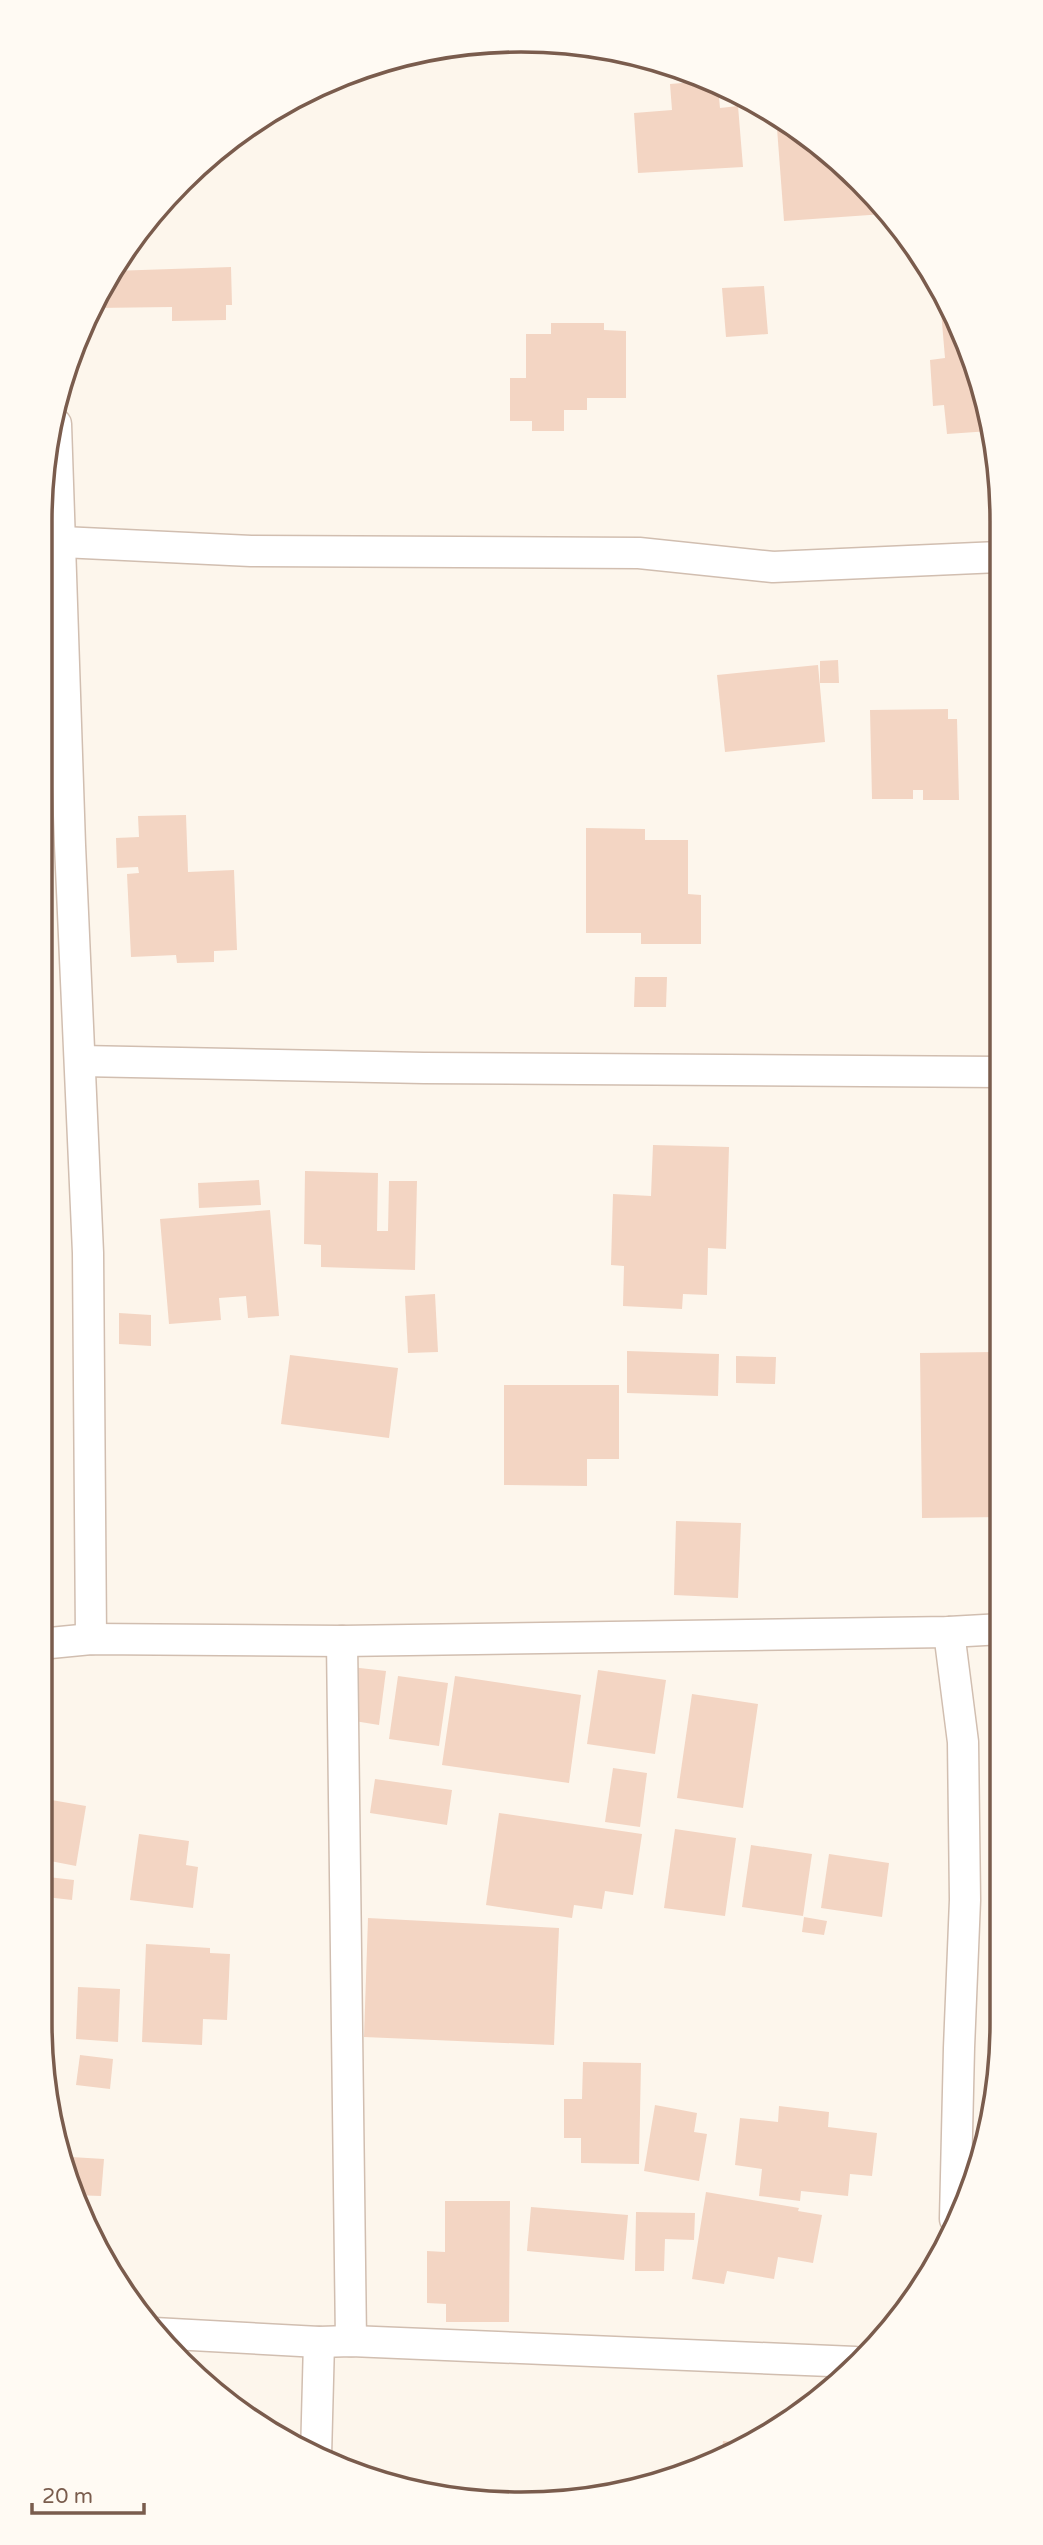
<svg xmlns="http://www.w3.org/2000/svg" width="1043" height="2545" viewBox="0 0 1043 2545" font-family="'Varela Round',sans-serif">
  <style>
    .building { fill: #f3d5c3 }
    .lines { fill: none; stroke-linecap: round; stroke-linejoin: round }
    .minor-casing { stroke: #d1beb0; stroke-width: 33 }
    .minor { stroke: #fff; stroke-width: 30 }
    .rim { fill: none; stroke: #7a5c4d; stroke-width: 3.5 }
  </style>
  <rect width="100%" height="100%" fill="#fdf6ec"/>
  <g class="building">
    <path d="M 605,49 L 643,58 L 642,59 L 606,60 Z"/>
    <path d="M 707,81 L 718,87 L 720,108 L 738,106 L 743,167 L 638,173 L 634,113 L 672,110 L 670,84 Z"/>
    <path d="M 776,115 L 789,121 L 883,204 L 884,214 L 784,221 Z"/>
    <path d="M 231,267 L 232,305 L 226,305 L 226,320 L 172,321 L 172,307 L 95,308 L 94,304 L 105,281 L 112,271 Z"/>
    <path d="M 764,286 L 768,334 L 726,337 L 722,288 Z"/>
    <path d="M 954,310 L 990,431 L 947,434 L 944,405 L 933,406 L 930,360 L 945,358 L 941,311 Z"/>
    <path d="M 551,323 L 604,323 L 604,330 L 626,331 L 626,398 L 587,398 L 587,410 L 564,410 L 564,431 L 532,431 L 532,421 L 510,421 L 510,378 L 526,378 L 526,334 L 551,334 Z"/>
    <path d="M 838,660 L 839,683 L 820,683 L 820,661 Z"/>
    <path d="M 818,665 L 825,742 L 725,752 L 717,675 Z"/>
    <path d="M 948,709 L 948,719 L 957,719 L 959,800 L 923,800 L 923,790 L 913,790 L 913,799 L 872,799 L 870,710 Z"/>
    <path d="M 186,815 L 188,872 L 234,870 L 237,950 L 214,951 L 214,962 L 177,963 L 176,955 L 131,957 L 127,874 L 139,873 L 138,867 L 117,868 L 116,838 L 139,837 L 138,816 Z"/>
    <path d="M 586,828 L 645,829 L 645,840 L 688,840 L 688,894 L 701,895 L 701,944 L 641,944 L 641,933 L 586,933 Z"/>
    <path d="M 635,977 L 667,977 L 666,1007 L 634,1007 Z"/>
    <path d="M 653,1145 L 729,1147 L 726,1249 L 708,1248 L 707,1295 L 683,1294 L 682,1309 L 623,1306 L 624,1266 L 611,1265 L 613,1194 L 651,1196 Z"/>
    <path d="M 305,1171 L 378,1173 L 377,1231 L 388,1231 L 389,1181 L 417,1181 L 415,1270 L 321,1267 L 321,1245 L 304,1244 Z"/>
    <path d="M 259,1180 L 261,1205 L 199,1208 L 198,1183 Z"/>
    <path d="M 270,1210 L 279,1316 L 248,1318 L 246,1296 L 219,1298 L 221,1320 L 169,1324 L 160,1219 Z"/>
    <path d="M 435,1294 L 438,1352 L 408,1353 L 405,1296 Z"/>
    <path d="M 119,1313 L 151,1315 L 151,1346 L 119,1344 Z"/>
    <path d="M 627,1351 L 719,1354 L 718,1396 L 627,1393 Z"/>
    <path d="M 993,1352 L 994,1388 L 1001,1388 L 1001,1517 L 922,1518 L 920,1353 Z"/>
    <path d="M 290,1355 L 398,1368 L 389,1438 L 281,1424 Z"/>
    <path d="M 736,1356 L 776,1357 L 775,1384 L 736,1383 Z"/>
    <path d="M 504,1385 L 619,1385 L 619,1459 L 587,1459 L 587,1486 L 504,1485 Z"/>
    <path d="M 676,1521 L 741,1523 L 738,1598 L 674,1595 Z"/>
    <path d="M 351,1667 L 386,1671 L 379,1725 L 342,1719 Z"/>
    <path d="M 598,1670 L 666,1680 L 655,1754 L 587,1744 Z"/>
    <path d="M 398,1676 L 448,1683 L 439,1746 L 389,1739 Z"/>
    <path d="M 455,1676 L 581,1695 L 569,1783 L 442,1765 Z"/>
    <path d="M 692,1694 L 758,1704 L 743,1808 L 677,1798 Z"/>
    <path d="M 613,1768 L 647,1773 L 640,1827 L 605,1822 Z"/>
    <path d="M 375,1779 L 452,1790 L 447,1825 L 370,1813 Z"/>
    <path d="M 40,1798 L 86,1806 L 76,1866 L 40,1859 Z"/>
    <path d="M 499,1813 L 642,1834 L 633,1895 L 605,1891 L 602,1909 L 574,1905 L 572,1918 L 486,1905 Z"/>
    <path d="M 675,1829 L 736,1838 L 725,1916 L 664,1908 Z"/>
    <path d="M 139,1834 L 189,1841 L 186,1865 L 198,1867 L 193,1908 L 130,1900 Z"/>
    <path d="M 751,1845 L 812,1854 L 803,1916 L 742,1907 Z"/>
    <path d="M 829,1854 L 889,1863 L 882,1917 L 821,1908 Z"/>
    <path d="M 48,1877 L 74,1880 L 72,1900 L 46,1897 Z"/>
    <path d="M 804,1917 L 827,1921 L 824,1935 L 802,1932 Z"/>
    <path d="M 368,1918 L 559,1928 L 554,2045 L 364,2037 Z"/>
    <path d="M 146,1944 L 210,1948 L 210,1953 L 230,1954 L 227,2020 L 203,2019 L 202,2045 L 142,2042 Z"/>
    <path d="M 78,1987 L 120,1989 L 118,2042 L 76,2039 Z"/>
    <path d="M 80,2055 L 113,2059 L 110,2089 L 76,2085 Z"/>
    <path d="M 583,2062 L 641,2063 L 639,2164 L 581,2163 L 581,2138 L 564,2138 L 564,2099 L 582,2099 Z"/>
    <path d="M 655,2105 L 697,2113 L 694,2132 L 707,2134 L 699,2181 L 644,2171 Z"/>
    <path d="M 779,2106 L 829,2112 L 828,2127 L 877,2133 L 872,2176 L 850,2174 L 848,2196 L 801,2191 L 800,2201 L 759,2196 L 762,2169 L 735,2165 L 740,2118 L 778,2122 Z"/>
    <path d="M 71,2157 L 104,2159 L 101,2196 L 73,2195 L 69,2186 Z"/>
    <path d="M 706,2192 L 799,2208 L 798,2211 L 822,2215 L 813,2263 L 778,2257 L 774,2279 L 727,2271 L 724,2284 L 692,2279 Z"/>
    <path d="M 445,2201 L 510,2201 L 509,2322 L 446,2322 L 446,2304 L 427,2303 L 427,2251 L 445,2252 Z"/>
    <path d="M 531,2207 L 628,2215 L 624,2260 L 527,2251 Z"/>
    <path d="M 636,2212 L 695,2213 L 694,2240 L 665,2239 L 664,2271 L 635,2271 Z"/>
    <path d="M 723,2441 L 752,2444 L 721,2460 Z"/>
  </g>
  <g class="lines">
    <defs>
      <g id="minor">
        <path d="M 56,424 L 70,845 L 88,1253 L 91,1639"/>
        <path d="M 41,541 L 251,551 L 639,553 L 773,567 L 999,557"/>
        <path d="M 81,1061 L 424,1068 L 1000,1072"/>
        <path d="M 949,1632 L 963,1742 L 965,1900 L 959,2048 L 955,2219"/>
        <path d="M 342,1641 L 351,2341"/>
        <path d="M 40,1644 L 91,1639 L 342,1641 L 949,1632 L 1002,1629"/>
        <path d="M 154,2333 L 319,2342 L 351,2341 L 855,2362"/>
        <path d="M 316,2456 L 319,2342"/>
      </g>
    </defs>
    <use href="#minor" class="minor-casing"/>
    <use href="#minor" class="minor"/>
  </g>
  <path d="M0 0H1043V2545H0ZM521 52H521A469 469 0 0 1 990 521V2023A469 469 0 0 1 521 2492H521A469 469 0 0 1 52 2023V521A469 469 0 0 1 521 52Z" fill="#fffaf3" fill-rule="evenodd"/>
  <path class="rim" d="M521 52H521A469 469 0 0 1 990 521V2023A469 469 0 0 1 521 2492H521A469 469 0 0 1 52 2023V521A469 469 0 0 1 521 52Z"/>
  <path d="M32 2503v10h112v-10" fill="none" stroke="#7a5c4d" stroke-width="3.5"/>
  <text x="42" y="2503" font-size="21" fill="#7a5c4d" stroke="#fffaf3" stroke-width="5" paint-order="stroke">20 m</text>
</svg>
